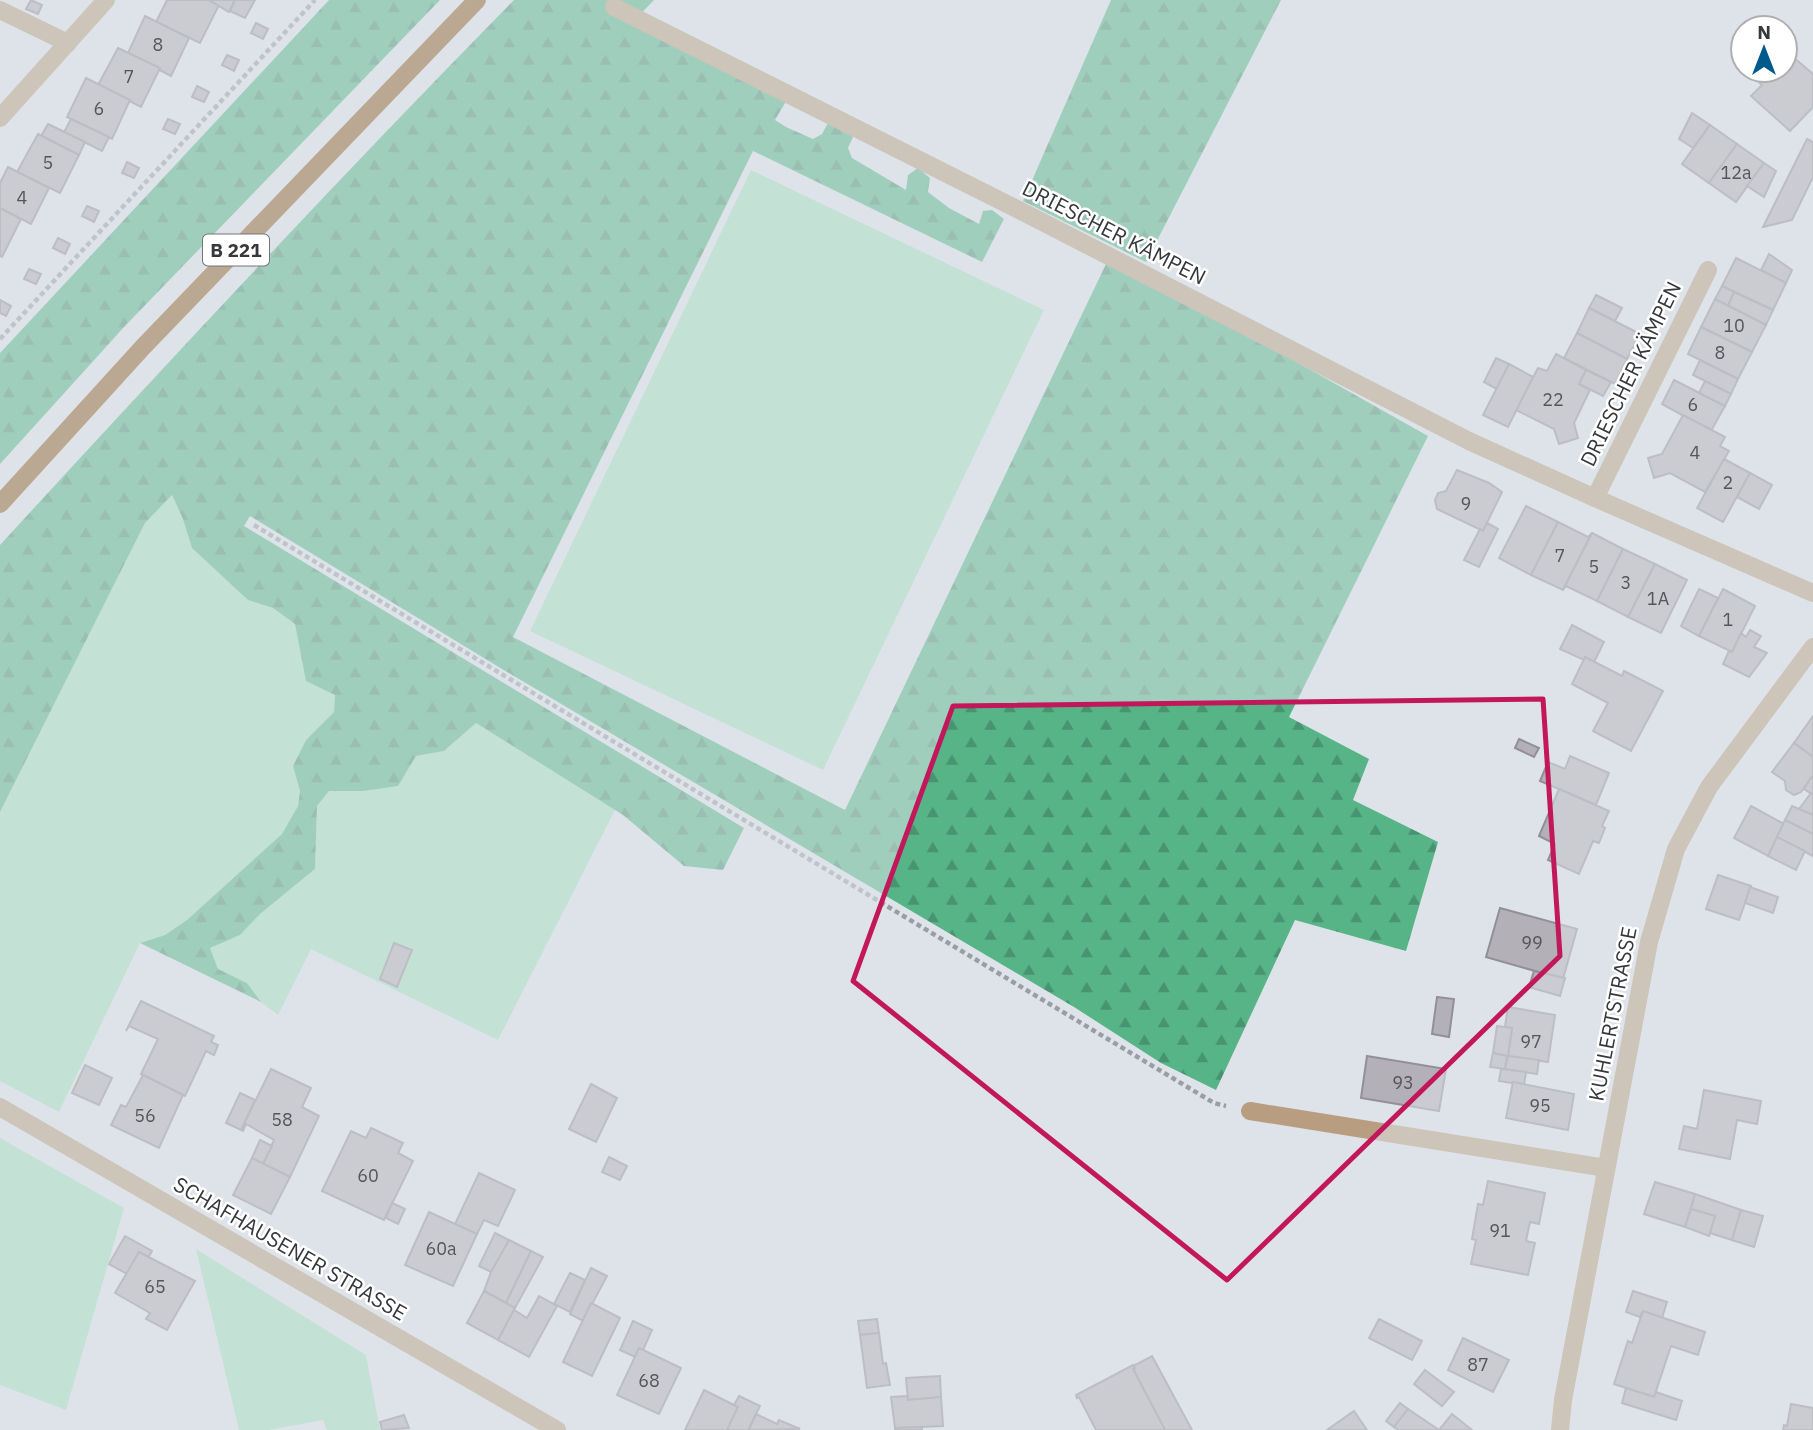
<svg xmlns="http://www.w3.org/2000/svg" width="1813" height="1430" viewBox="0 0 1813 1430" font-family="'IBM Plex Sans',sans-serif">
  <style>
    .grass { fill: #a4debf }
    .forest { fill: url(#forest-firs) }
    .building { fill: #b3b0b7; stroke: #929096; stroke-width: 2 }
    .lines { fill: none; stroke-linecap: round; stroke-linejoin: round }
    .path { stroke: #9a9ea2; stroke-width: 4.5; stroke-dasharray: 5 3.5; stroke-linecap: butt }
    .lane { stroke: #b89d81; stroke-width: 18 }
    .street { stroke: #b89d81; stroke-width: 18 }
    .primary { stroke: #916128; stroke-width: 18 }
    .marked { fill: none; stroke: #c2185b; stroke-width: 5; stroke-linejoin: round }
    .labels { text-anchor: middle; stroke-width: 5; stroke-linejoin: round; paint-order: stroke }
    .number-label { font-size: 18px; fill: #55565a }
    .shield { fill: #fff; stroke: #727476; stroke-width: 2 }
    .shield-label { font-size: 19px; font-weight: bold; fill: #36383b }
    .street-label { font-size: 21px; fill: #36383b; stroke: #fff }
  </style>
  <defs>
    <pattern id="forest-firs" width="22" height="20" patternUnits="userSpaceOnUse" patternTransform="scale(1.75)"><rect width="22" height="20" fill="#56b487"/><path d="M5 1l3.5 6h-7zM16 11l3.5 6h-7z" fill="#489370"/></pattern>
  </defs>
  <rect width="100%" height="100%" fill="#dee3e9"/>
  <g class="grass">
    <path d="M 751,170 L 1044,310 L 823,770 L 530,631 Z"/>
    <path d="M 172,495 L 183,519 L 248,600 L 273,608 L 295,624 L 300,646 L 335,695 L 334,712 L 306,740 L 293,766 L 300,791 L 298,806 L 282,834 L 187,920 L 165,935 L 140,943 L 59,1112 L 0,1081 L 0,812 L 145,523 Z"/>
    <path d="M 476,723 L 615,810 L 498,1040 L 311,949 L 278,1015 L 261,1002 L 247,983 L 218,969 L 210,947 L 240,935 L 260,914 L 315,869 L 317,806 L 329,791 L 363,791 L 416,756 L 444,751 Z"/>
    <path d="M 0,1138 L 124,1208 L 66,1410 L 0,1385 Z"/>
    <path d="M 196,1249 L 366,1355 L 380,1430 L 327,1430 L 323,1420 L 269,1430 L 239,1430 Z"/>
  </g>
  <g class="forest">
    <path d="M 329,0 L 440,0 L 125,326 L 0,464 L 0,353 Z"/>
    <path d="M 514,0 L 654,0 L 631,24 L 788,98 L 775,120 L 786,127 L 813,139 L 822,134 L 828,123 L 846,127 L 853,137 L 848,148 L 852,158 L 906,190 L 908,175 L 918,168 L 930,178 L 928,192 L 949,208 L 979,224 L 983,211 L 992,210 L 1004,219 L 982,262 L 753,151 L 513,637 L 845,810 L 1106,264 L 1240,330 L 1428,436 L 1289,717 L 1369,759 L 1353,800 L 1438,842 L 1406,951 L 1295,920 L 1216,1090 L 1161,1063 L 1074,1007 L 502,669 L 250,516 L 244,526 L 744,828 L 723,870 L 684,866 L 623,815 L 476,723 L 444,751 L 416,756 L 398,786 L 363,791 L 329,791 L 317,806 L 315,869 L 260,914 L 240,935 L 210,948 L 218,969 L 247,983 L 261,1002 L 140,943 L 165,935 L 187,920 L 282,834 L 298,806 L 300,791 L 293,766 L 306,740 L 334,712 L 335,695 L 306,681 L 295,624 L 273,608 L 248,600 L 192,548 L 183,519 L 172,495 L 145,523 L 0,812 L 0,545 C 169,361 339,178 514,0 Z"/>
    <path d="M 1111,0 L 1281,0 L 1146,262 L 1023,201 Z"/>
  </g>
  <g class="building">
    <path d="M 31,0 L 42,5 L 38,14 L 26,9 Z"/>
    <path d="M 167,0 L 209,0 L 219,5 L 200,43 L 156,22 Z"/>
    <path d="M 209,0 L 235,0 L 229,12 Z"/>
    <path d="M 235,0 L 255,0 L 245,18 L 230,11 Z"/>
    <path d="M 145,16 L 189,38 L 171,76 L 128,53 Z"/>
    <path d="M 256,23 L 268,29 L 263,39 L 251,33 Z"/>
    <path d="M 118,48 L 160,68 L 141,107 L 98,85 Z"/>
    <path d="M 1785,50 L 1813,74 L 1813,107 L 1790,131 L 1751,96 L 1762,85 L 1746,70 L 1785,70 Z"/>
    <path d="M 227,55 L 239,60 L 234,71 L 222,65 Z"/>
    <path d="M 86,78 L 130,100 L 112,139 L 67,117 Z"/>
    <path d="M 197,86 L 209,92 L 204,102 L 192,97 Z"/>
    <path d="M 1692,113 L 1710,125 L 1693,148 L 1679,139 Z"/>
    <path d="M 71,119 L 109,137 L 102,151 L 64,132 Z"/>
    <path d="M 168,119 L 180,124 L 175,134 L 163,129 Z"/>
    <path d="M 48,124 L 85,142 L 79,155 L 41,136 Z"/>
    <path d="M 1710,125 L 1737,144 L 1709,183 L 1682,164 Z"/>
    <path d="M 38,134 L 79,155 L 60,193 L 17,172 Z"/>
    <path d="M 1807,139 L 1813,142 L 1813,177 L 1792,220 L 1763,227 Z"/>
    <path d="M 1737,144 L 1764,163 L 1736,202 L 1709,183 Z"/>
    <path d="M 127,162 L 139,168 L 134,178 L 122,173 Z"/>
    <path d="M 1764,163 L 1776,171 L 1764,197 L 1747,186 Z"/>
    <path d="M 8,167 L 49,188 L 31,224 L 0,208 L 0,183 Z"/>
    <path d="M 87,206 L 99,211 L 94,222 L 82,216 Z"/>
    <path d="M 0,208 L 21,219 L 2,257 L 0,256 Z"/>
    <path d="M 58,238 L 70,244 L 65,254 L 53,248 Z"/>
    <path d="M 1769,254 L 1792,270 L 1786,283 L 1761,270 Z"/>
    <path d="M 1736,258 L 1786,283 L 1773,310 L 1722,286 Z"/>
    <path d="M 29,269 L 41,274 L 36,284 L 24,279 Z"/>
    <path d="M 1722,286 L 1734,292 L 1728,306 L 1715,299 Z"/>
    <path d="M 1734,292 L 1773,310 L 1766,325 L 1728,306 Z"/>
    <path d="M 1596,295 L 1622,308 L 1615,321 L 1589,308 Z"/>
    <path d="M 1715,299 L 1766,325 L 1752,352 L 1701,327 Z"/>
    <path d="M 0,300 L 11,306 L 6,316 L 0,313 Z"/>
    <path d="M 1589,308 L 1640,334 L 1627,359 L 1577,333 Z"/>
    <path d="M 1701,327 L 1752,352 L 1738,379 L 1688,354 Z"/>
    <path d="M 1577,333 L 1627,359 L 1615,384 L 1564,358 Z"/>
    <path d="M 1556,354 L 1586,370 L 1579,384 L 1590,390 L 1574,423 L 1578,438 L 1559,444 L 1554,429 L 1516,410 L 1538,368 L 1547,371 Z"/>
    <path d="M 1496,358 L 1509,364 L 1497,389 L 1484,382 Z"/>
    <path d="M 1700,360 L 1738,379 L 1731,394 L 1693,375 Z"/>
    <path d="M 1509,364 L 1533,377 L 1508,427 L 1483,415 Z"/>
    <path d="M 1586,370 L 1611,382 L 1603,396 L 1579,384 Z"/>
    <path d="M 1674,380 L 1725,406 L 1711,431 L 1662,404 Z"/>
    <path d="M 1705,381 L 1731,394 L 1725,406 L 1699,393 Z"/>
    <path d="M 1683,415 L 1725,437 L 1720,446 L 1729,451 L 1705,492 L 1670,473 L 1654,478 L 1648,458 L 1662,454 Z"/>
    <path d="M 1724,459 L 1750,473 L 1723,522 L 1697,508 Z"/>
    <path d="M 1457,470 L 1489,483 L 1502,492 L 1483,531 L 1437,509 L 1435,500 L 1438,493 L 1446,491 Z"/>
    <path d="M 1750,473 L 1772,485 L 1759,509 L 1737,497 Z"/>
    <path d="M 1526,506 L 1558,522 L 1531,575 L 1499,558 Z"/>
    <path d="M 1558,522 L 1588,537 L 1592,533 L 1563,590 L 1531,575 Z"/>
    <path d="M 1487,523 L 1498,529 L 1479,567 L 1464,560 L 1480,529 L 1483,531 Z"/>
    <path d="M 1592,533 L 1623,549 L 1597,601 L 1566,586 L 1563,590 Z"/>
    <path d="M 1623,549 L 1655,564 L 1628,617 L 1597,601 Z"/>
    <path d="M 1655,564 L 1687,580 L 1661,633 L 1628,617 Z"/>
    <path d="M 1699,589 L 1718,598 L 1699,636 L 1681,626 Z"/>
    <path d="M 1723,589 L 1755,606 L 1732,652 L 1699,636 Z"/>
    <path d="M 1572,625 L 1604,642 L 1594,662 L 1585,657 L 1584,660 L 1560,649 Z"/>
    <path d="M 1750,630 L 1761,636 L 1754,647 L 1767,653 L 1749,677 L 1723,664 L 1729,651 L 1732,652 L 1741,633 L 1746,637 Z"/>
    <path d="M 1585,657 L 1622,676 L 1624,671 L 1663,691 L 1631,751 L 1593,731 L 1608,703 L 1572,684 Z"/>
    <path d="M 1813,716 L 1813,757 L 1794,743 Z"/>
    <path d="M 1519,739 L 1539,748 L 1534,757 L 1515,748 Z"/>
    <path d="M 1794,743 L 1813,757 L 1813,775 L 1801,792 L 1794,795 L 1786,790 L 1785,781 L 1772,772 Z"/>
    <path d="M 1570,756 L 1609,773 L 1596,805 L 1540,781 L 1548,762 L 1565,769 Z"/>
    <path d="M 1813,775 L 1813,795 L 1804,789 Z"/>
    <path d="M 1559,789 L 1609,811 L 1602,826 L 1605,828 L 1599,843 L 1593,841 L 1579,874 L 1548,860 L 1555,844 L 1539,836 Z"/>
    <path d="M 1811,793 L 1813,795 L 1813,815 L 1799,809 Z"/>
    <path d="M 1751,806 L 1784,824 L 1768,856 L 1734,838 Z"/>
    <path d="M 1792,806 L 1813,815 L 1813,834 L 1785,820 Z"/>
    <path d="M 1785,820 L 1813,834 L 1813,856 L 1777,837 Z"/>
    <path d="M 1777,837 L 1805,851 L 1796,870 L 1768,856 Z"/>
    <path d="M 1718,875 L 1751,886 L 1739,920 L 1706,909 Z"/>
    <path d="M 1750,887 L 1778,897 L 1773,913 L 1745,903 Z"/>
    <path d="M 1500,908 L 1577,929 L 1563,979 L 1486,957 Z"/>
    <path d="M 394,943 L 412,950 L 397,987 L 380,979 Z"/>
    <path d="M 1534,971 L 1565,978 L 1560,996 L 1529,987 Z"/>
    <path d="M 1437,997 L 1454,999 L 1449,1037 L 1432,1034 Z"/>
    <path d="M 141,1001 L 214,1036 L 211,1042 L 218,1045 L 214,1055 L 206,1051 L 185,1096 L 141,1074 L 158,1039 L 129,1026 L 126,1031 Z"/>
    <path d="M 1508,1007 L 1555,1015 L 1548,1062 L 1508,1056 L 1512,1028 L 1505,1027 Z"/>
    <path d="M 1497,1026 L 1512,1028 L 1508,1056 L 1493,1053 Z"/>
    <path d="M 1493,1053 L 1507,1056 L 1505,1069 L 1490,1067 Z"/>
    <path d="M 1367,1056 L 1446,1069 L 1439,1111 L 1361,1098 Z"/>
    <path d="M 1508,1056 L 1539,1060 L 1537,1074 L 1505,1069 Z"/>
    <path d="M 85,1065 L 112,1078 L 99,1105 L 72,1093 Z"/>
    <path d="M 271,1069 L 311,1088 L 302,1107 L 319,1116 L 290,1177 L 263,1164 L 274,1140 L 246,1124 L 243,1131 L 241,1130 Z"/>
    <path d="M 1501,1069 L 1526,1072 L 1524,1085 L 1499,1081 Z"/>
    <path d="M 143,1075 L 183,1095 L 159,1148 L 111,1125 L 121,1105 L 126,1107 Z"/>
    <path d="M 1513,1082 L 1574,1094 L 1568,1130 L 1506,1118 Z"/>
    <path d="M 591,1084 L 617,1098 L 596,1142 L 569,1129 Z"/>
    <path d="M 1704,1090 L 1761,1101 L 1757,1124 L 1737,1120 L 1730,1159 L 1679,1149 L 1684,1126 L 1697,1129 Z"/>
    <path d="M 240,1093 L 255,1100 L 241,1130 L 226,1123 Z"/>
    <path d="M 371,1128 L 403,1143 L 398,1153 L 413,1161 L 384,1220 L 322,1191 L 351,1131 L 366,1138 Z"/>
    <path d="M 260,1140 L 272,1146 L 263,1164 L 252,1158 Z"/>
    <path d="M 609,1157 L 627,1166 L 620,1180 L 602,1172 Z"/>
    <path d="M 252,1158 L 290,1177 L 271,1214 L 233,1195 Z"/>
    <path d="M 479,1173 L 515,1190 L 498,1226 L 484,1220 L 477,1234 L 455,1224 Z"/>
    <path d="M 1488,1181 L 1545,1193 L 1539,1224 L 1530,1222 L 1526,1241 L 1535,1243 L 1528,1275 L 1471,1264 L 1476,1240 L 1472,1239 L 1478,1204 L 1483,1205 Z"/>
    <path d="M 1655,1182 L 1695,1194 L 1685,1227 L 1644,1214 Z"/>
    <path d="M 1695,1194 L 1741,1210 L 1732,1240 L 1710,1233 L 1715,1216 L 1691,1209 Z"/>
    <path d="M 392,1203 L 405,1209 L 398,1224 L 386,1218 Z"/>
    <path d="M 1691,1209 L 1715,1216 L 1709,1236 L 1685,1227 Z"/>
    <path d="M 1741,1210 L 1763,1216 L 1754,1247 L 1732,1240 Z"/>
    <path d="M 429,1212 L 477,1234 L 453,1286 L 405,1265 Z"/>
    <path d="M 495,1233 L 509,1240 L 493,1273 L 479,1266 Z"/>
    <path d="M 125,1236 L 152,1251 L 148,1258 L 139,1252 L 127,1274 L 109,1264 Z"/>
    <path d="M 509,1240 L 531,1251 L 506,1303 L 484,1291 L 491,1272 Z"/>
    <path d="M 531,1251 L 543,1257 L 515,1308 L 506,1303 Z"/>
    <path d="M 139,1252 L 195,1281 L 167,1330 L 146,1319 L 150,1313 L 115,1293 Z"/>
    <path d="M 591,1268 L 607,1276 L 583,1321 L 570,1314 Z"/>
    <path d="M 570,1273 L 585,1280 L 570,1312 L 554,1304 Z"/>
    <path d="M 484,1291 L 515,1308 L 498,1340 L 467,1323 Z"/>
    <path d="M 1633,1291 L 1667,1302 L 1662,1318 L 1643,1311 L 1640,1317 L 1626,1312 Z"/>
    <path d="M 539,1296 L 557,1306 L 529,1357 L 498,1340 L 514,1310 L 527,1318 Z"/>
    <path d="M 591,1303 L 620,1318 L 592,1376 L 563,1362 Z"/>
    <path d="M 1643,1311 L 1705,1332 L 1698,1355 L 1671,1346 L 1654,1397 L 1614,1384 L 1628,1341 L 1632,1343 Z"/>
    <path d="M 877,1319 L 879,1333 L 860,1335 L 858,1321 Z"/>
    <path d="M 1379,1319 L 1422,1341 L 1412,1360 L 1369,1338 Z"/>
    <path d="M 633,1321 L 652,1330 L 643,1350 L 639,1348 L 635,1357 L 620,1350 Z"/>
    <path d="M 879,1333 L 883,1364 L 886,1363 L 890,1385 L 867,1388 L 860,1335 Z"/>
    <path d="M 1463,1338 L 1509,1360 L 1493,1392 L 1448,1370 Z"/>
    <path d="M 639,1348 L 681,1368 L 659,1414 L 617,1395 Z"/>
    <path d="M 1152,1356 L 1192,1430 L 1165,1430 L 1133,1369 L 1133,1366 Z"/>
    <path d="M 1133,1365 L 1135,1368 L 1133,1369 L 1165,1430 L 1096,1430 L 1079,1397 L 1077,1398 L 1076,1395 Z"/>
    <path d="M 1425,1370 L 1454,1392 L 1442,1406 L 1414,1384 Z"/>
    <path d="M 940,1376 L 941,1397 L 908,1400 L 906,1378 Z"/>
    <path d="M 1626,1388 L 1654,1397 L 1656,1392 L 1682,1401 L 1676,1420 L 1622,1403 Z"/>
    <path d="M 704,1390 L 738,1407 L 727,1430 L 685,1430 Z"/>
    <path d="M 739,1396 L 760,1406 L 748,1430 L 727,1430 L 738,1407 L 734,1405 Z"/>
    <path d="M 908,1396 L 908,1400 L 941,1397 L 943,1426 L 895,1428 L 891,1397 Z"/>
    <path d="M 1400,1403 L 1408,1409 L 1394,1427 L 1386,1421 Z"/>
    <path d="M 1791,1404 L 1813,1408 L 1813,1430 L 1783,1430 L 1784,1425 L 1787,1426 Z"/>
    <path d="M 1408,1409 L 1439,1430 L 1398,1430 L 1394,1427 Z"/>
    <path d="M 1354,1411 L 1367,1430 L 1327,1430 Z"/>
    <path d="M 756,1414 L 777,1424 L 779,1420 L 800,1429 L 749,1430 Z"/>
    <path d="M 1452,1414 L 1472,1430 L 1439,1430 Z"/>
    <path d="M 404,1415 L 409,1428 L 382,1430 L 380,1422 Z"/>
    <path d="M 922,1427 L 922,1430 L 895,1430 L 895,1428 Z"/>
  </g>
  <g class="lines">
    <g class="path">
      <path d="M 0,339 L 315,0"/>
      <path d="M 254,525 L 1214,1103 L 1226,1106"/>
    </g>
    <path class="lane" d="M 614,7 L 1019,210 L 1469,441"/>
    <g class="street">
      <path d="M 0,10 L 68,43"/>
      <path d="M 0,118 L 106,0"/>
      <path d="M 1469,441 L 1595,498 L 1813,593"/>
      <path d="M 1595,498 L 1708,270"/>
      <path d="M 0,1107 L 557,1430"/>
      <path d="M 1250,1111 L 1606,1168"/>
      <path d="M 1560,1430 L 1563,1400 L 1649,942 L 1676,849 L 1709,787 L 1813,647"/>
    </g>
    <path class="primary" d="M 0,504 L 143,347 L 477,0"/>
  </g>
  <path d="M0 0H1813V1430H0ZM 1543,699 L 1560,956 L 1227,1280 L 853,981 L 953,706 Z" fill="#dee3e9" fill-opacity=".55" fill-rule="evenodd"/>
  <path class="marked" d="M 1543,699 L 1560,956 L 1227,1280 L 853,981 L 953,706 Z"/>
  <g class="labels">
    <g class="number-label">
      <text x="158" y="51">8</text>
      <text x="129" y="83">7</text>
      <text x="99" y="115">6</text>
      <text x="48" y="169">5</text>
      <text x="1736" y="179">12a</text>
      <text x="22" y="204">4</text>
      <text x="1734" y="332">10</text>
      <text x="1720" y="359">8</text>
      <text x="1553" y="406">22</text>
      <text x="1693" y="411">6</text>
      <text x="1695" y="459">4</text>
      <text x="1728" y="489">2</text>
      <text x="1466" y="510">9</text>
      <text x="1560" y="562">7</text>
      <text x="1594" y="573">5</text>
      <text x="1626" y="589">3</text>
      <text x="1658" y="605">1A</text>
      <text x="1728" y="626">1</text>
      <text x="1532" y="949">99</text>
      <text x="1531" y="1048">97</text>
      <text x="1403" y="1089">93</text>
      <text x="1540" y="1112">95</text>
      <text x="145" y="1122">56</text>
      <text x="282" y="1126">58</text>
      <text x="368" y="1182">60</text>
      <text x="1500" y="1237">91</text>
      <text x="441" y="1255">60a</text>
      <text x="155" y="1293">65</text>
      <text x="1478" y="1371">87</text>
      <text x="649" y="1387">68</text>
    </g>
    <rect class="shield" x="203" y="234.5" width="66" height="31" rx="5"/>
    <g class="shield-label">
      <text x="236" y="257">B 221</text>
    </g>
    <g class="street-label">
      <text transform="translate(1114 233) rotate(27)" y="7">DRIESCHER KÄMPEN</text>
      <text transform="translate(1631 374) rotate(-64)" y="7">DRIESCHER KÄMPEN</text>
      <text transform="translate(1613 1014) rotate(-79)" y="7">KUHLERTSTRASSE</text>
      <text transform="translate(290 1249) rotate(30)" y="7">SCHAFHAUSENER STRASSE</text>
    </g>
  </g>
  <g transform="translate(1764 49)"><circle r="33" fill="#ffffff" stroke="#afafb1" stroke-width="2"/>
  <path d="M0-5L12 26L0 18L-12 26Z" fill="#005b8c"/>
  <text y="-10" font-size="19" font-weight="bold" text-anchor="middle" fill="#36383b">N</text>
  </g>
</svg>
